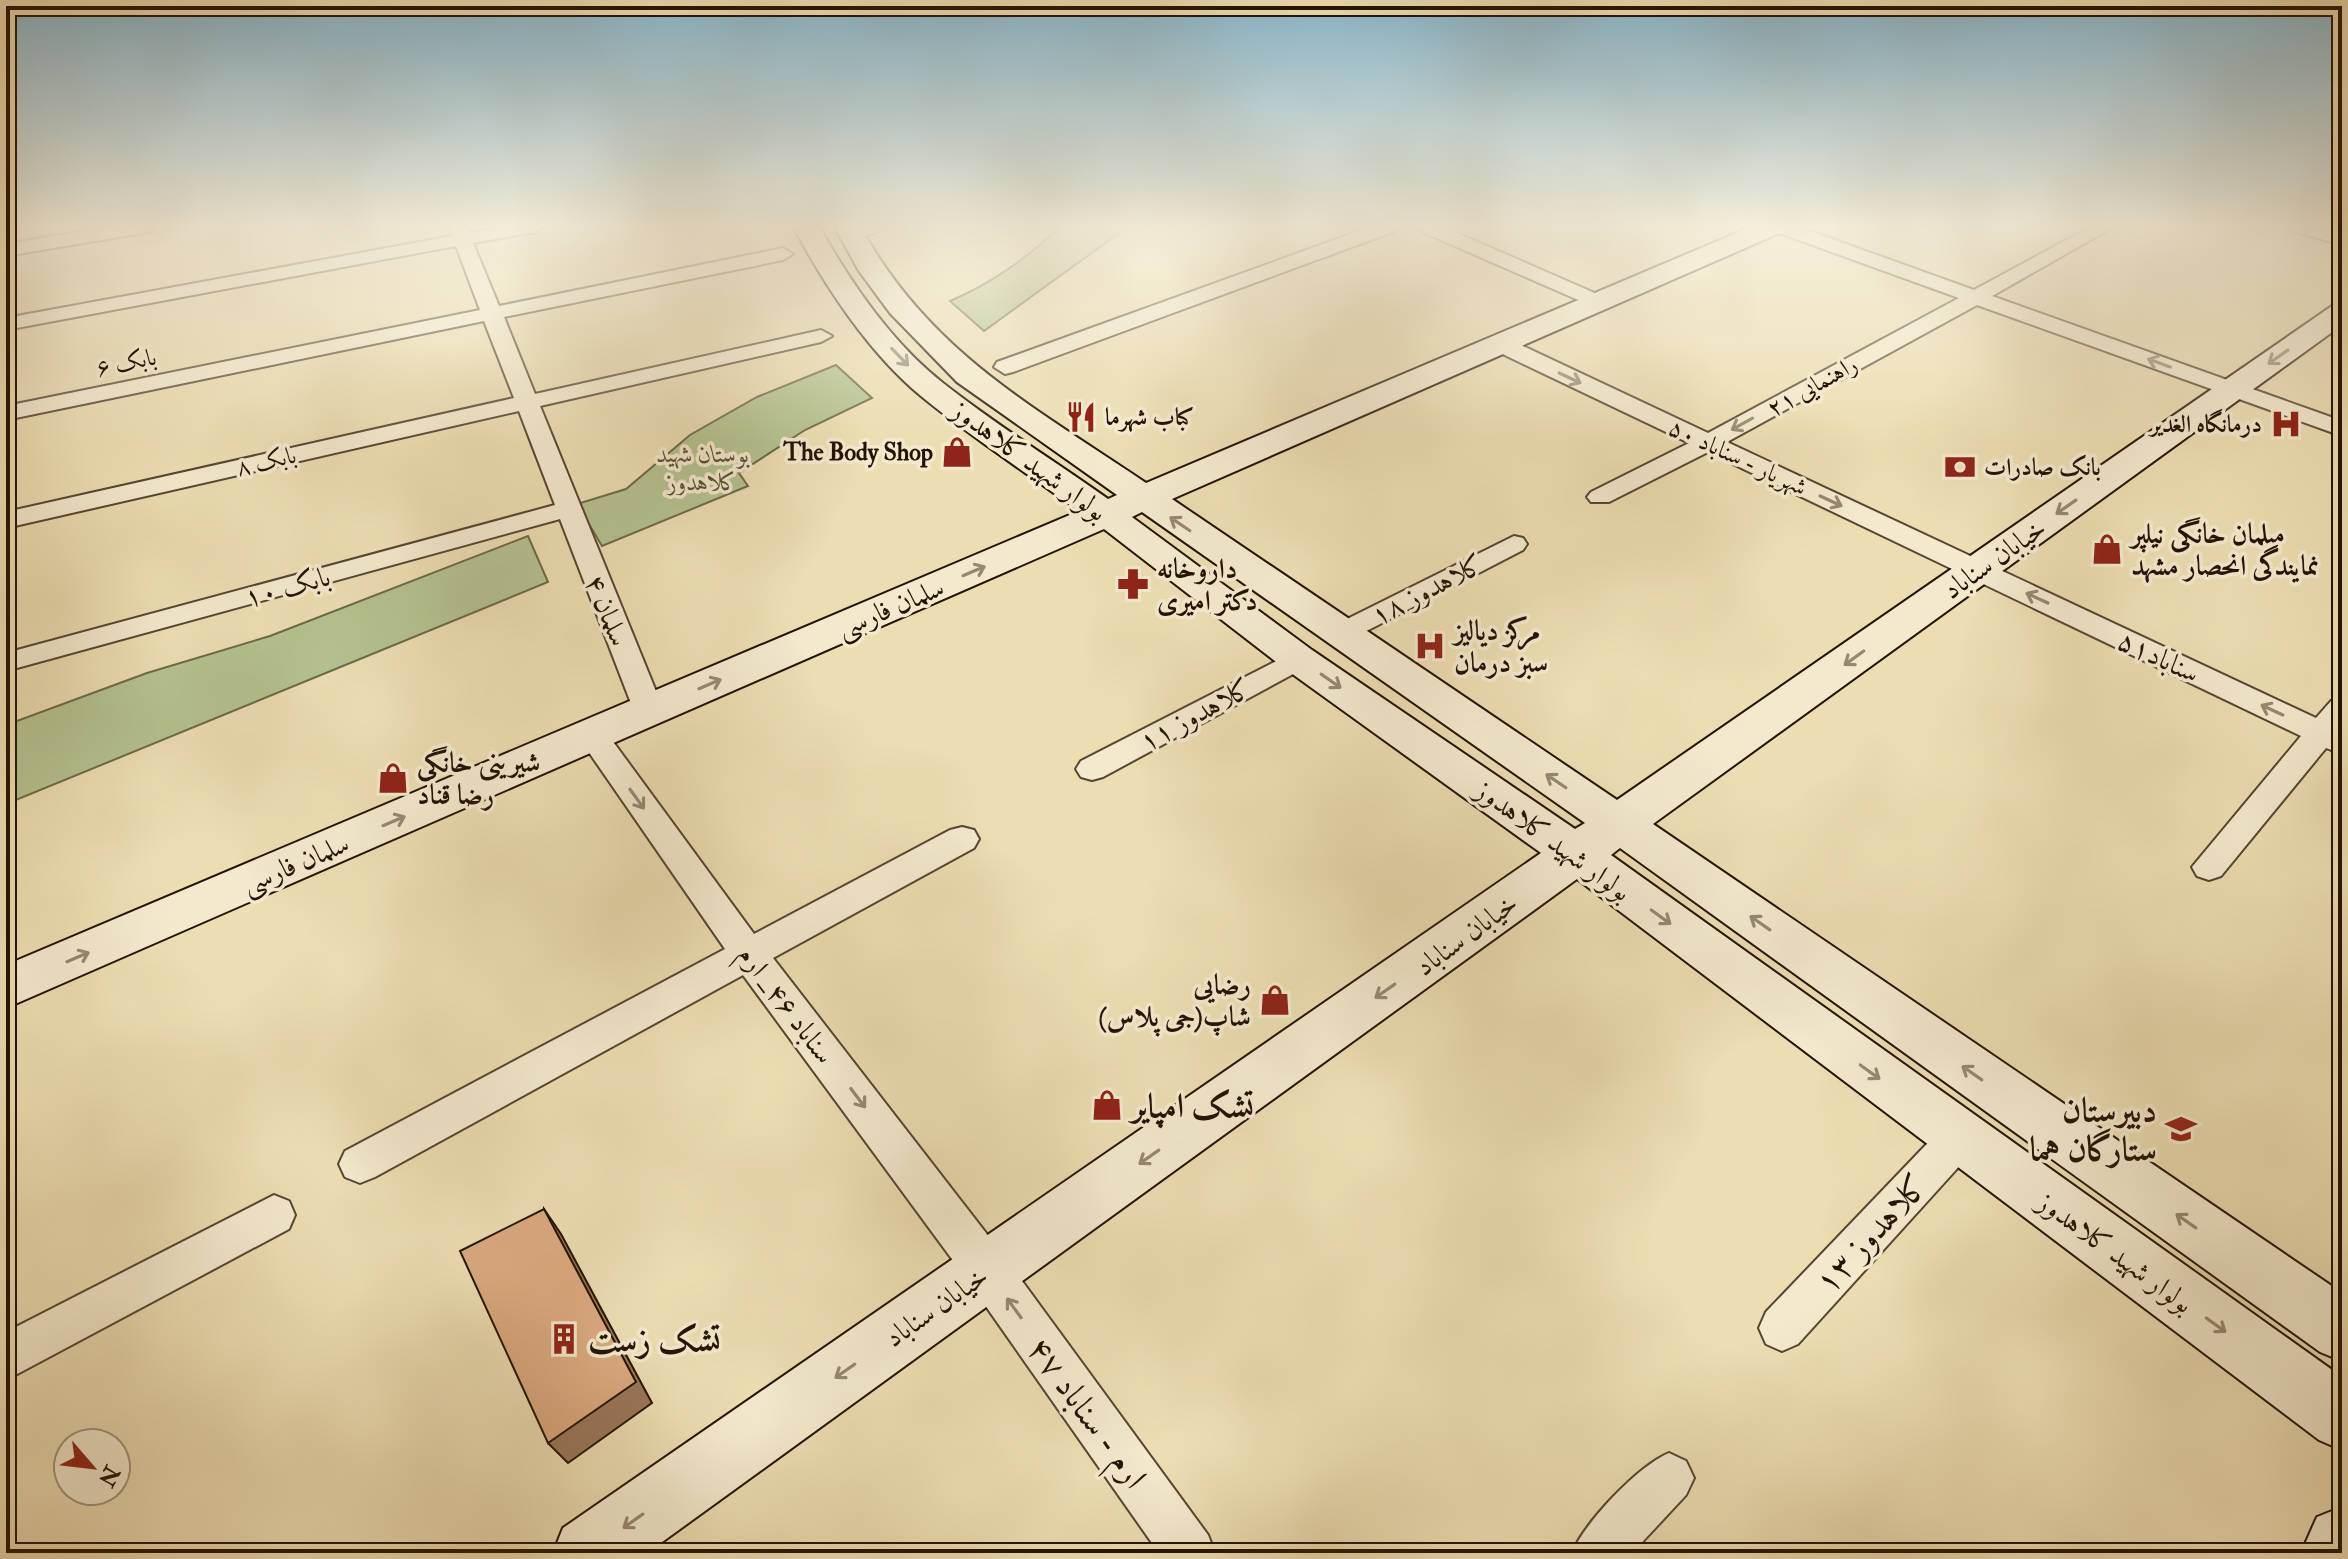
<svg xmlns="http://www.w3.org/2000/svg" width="2348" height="1559" viewBox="0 0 2348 1559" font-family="'IM FELL Double Pica',Amiri,serif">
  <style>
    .green { fill: #b4c28f; stroke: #6c6a4a; stroke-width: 2 }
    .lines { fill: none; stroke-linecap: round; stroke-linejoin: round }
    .street-casing { stroke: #564530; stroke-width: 4 }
    .secondary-casing { stroke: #241205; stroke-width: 4 }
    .street { fill: #f3e9cd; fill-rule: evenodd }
    .secondary { fill: #f3e9cd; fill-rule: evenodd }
    .shaded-wall { fill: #997659; stroke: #241205; stroke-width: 2 }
    .building { fill: #daa97f; stroke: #241205; stroke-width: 2 }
    .oneway { stroke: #968873 }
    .labels { text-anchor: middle; stroke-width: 7; stroke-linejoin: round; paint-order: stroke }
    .far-street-label { font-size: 24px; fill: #241205; stroke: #f3e9cd }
    .far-poi-label { font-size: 24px; font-weight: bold; fill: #241205; stroke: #f3e9cd; text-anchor: start }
    .far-park-label { font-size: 24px; font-style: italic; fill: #565035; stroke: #f3e9cd }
    .street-label { font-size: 28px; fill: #241205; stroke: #f3e9cd }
    .poi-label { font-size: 28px; font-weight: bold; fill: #241205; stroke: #f3e9cd; text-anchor: start }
    .near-poi-label { font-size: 34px; font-weight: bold; fill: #241205; stroke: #f3e9cd; text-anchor: start }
    .near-street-label { font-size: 34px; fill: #241205; stroke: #f3e9cd }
  </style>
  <rect width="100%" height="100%" fill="#ecddb2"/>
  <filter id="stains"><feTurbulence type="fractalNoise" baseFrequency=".0025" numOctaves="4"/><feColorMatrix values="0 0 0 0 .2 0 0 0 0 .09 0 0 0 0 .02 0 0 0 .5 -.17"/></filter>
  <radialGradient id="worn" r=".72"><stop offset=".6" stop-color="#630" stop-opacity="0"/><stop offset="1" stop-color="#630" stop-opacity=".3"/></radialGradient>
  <g class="green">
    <path d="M 1062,226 L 1129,226 L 984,331 L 950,301 C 993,283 1027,257 1062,226 Z"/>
    <path d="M 836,365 L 872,398 L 805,430 L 739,473 L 748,486 L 602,546 L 577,504 L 626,489 L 690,435 L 757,397 Z"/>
    <path d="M 528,536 L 548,582 L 6,804 L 6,725 L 147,673 L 270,636 Z"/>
  </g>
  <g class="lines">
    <defs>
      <g id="street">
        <path d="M 115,226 L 158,226 L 149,232 L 6,256 L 6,244 Z"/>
        <path d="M 448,226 L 466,226 L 469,233 L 505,226 L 544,226 L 535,232 L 473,243 L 499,306 L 783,248 L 793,254 L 783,260 L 504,317 L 535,394 L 821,330 L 832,336 L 821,342 L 540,406 L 664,711 L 660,718 L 649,721 L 638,718 L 634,711 L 560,519 L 6,671 L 6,653 L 555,505 L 519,411 L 6,528 L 6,512 L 514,398 L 484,321 L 6,420 L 6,406 L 480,310 L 456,246 L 6,330 L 6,318 L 452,236 Z"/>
        <path d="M 852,226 L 887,226 C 879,234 855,239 843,236 L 841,232 L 843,228 Z"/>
        <path d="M 1373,226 L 1400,226 L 1398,230 L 1013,372 L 1005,374 L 994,367 L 997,362 Z"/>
        <path d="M 1416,226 L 1441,226 L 1606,298 L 1609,302 L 1606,306 L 1592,306 L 1418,230 Z"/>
        <path d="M 1769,226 L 1796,226 L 1974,290 L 2092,226 L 2115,226 L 1992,296 L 2342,421 L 2342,436 L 1977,305 L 1727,442 L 2316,718 L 2331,701 L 2342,698 L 2342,754 L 2326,748 L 2221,876 L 2209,880 L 2197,876 L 2192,867 L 2301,736 L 1708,452 L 1609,502 L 1591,502 L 1587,497 L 1591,492 L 1689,443 L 1492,349 L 1489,344 L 1492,339 L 1508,339 L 1708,433 L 1959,298 L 1771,230 Z"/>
        <path d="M 2288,226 L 2317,226 L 2342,233 L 2342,245 L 2290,230 Z"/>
        <path d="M 1514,536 L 1523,538 L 1527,544 L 1523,550 L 1351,639 L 1341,642 L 1331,639 L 1327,633 L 1331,627 Z"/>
        <path d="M 1298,650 L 1308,652 L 1313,659 L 1308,666 L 1103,777 L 1092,780 L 1081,777 L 1076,769 L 1081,761 Z"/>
        <path d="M 592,724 L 603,728 L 754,934 L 950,830 L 962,827 L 974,830 L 979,839 L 974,848 L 773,958 L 1003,1255 L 1208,1535 L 1215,1553 L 1159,1553 L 971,1285 L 743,975 L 375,1177 L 360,1183 L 345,1177 L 339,1164 L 345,1151 L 725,949 L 577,735 L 581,728 Z"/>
        <path d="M 1959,1120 L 1973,1125 L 1979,1138 L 1973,1151 L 1798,1344 L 1782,1351 L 1766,1344 L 1759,1328 L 1766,1312 L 1945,1125 Z"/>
        <path d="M 274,1195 L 289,1201 L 295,1215 L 289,1229 L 6,1380 L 6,1332 Z"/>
        <path d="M 1669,1453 L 1686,1461 L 1694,1478 L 1686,1495 L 1632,1553 L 1572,1553 C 1585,1522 1638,1466 1669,1453 Z"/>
      </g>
      <g id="secondary">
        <path d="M 793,226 L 819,226 C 850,282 892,343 943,383 C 995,424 1053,460 1108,499 L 1117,495 L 957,382 L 890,313 L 859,271 L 834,226 L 860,226 C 928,351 1032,406 1146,483 L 1753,226 L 1788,226 L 1784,231 L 1172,499 L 1617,800 L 2332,306 L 2342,304 L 2342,325 L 1653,824 L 2342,1293 L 2342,1361 L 2320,1352 L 1620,848 L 1611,855 L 2342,1377 L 2342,1450 L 2319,1440 L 1577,879 L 647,1553 L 553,1553 L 563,1528 L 1541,853 L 1284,668 L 1104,529 L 6,1008 L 6,965 L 1079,511 C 1027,473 971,437 921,396 C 869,353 824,285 793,226 ZM 1142,512 L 1585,823 L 1575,829 L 1312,650 L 1132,517 Z"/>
        <path d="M 2342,1507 L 2342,1553 L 2301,1553 L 2317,1517 Z"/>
      </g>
    </defs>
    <use href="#street" class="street-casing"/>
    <use href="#secondary" class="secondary-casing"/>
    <use href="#street" class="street"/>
    <use href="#secondary" class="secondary"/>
  </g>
  <path class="shaded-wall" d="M 544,1209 L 561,1234 L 652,1403 L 568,1463 L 548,1443 Z"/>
  <path class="building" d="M 544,1209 L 636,1382 L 548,1443 L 460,1251 Z"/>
  <defs><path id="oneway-shaft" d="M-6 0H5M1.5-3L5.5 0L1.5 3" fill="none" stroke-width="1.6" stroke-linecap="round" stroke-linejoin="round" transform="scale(2)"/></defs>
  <g class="oneway">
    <use href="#oneway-shaft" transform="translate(900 357) rotate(46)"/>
    <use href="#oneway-shaft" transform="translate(2278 357) rotate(145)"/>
    <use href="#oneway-shaft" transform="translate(2159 363) rotate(-160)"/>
    <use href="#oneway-shaft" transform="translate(1570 378) rotate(25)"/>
    <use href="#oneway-shaft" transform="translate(1742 424) rotate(151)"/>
    <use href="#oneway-shaft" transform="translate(1831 501) rotate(25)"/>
    <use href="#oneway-shaft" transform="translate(2066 507) rotate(145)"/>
    <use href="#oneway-shaft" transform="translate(1180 524) rotate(-146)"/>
    <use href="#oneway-shaft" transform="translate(974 571) rotate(-23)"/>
    <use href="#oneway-shaft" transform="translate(2037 598) rotate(-155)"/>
    <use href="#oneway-shaft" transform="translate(1854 658) rotate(144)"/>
    <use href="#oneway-shaft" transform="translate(1331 681) rotate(35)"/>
    <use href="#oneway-shaft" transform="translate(710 684) rotate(-23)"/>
    <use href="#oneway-shaft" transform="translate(2272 710) rotate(-155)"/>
    <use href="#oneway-shaft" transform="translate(1556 781) rotate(-146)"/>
    <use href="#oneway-shaft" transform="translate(637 799) rotate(54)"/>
    <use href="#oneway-shaft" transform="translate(394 821) rotate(-23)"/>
    <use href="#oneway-shaft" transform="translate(1661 917) rotate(36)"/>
    <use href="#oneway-shaft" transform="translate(1760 923) rotate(-145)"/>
    <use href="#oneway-shaft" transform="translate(78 957) rotate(-23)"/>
    <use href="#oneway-shaft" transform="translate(1385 991) rotate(145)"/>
    <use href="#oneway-shaft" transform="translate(1870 1072) rotate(36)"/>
    <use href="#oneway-shaft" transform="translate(1972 1073) rotate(-145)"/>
    <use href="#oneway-shaft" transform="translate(858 1098) rotate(53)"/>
    <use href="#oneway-shaft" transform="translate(1149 1157) rotate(145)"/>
    <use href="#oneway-shaft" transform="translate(2186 1221) rotate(-145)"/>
    <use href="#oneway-shaft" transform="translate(1014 1308) rotate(-126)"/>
    <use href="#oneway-shaft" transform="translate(2216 1325) rotate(36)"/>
    <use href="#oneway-shaft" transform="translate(845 1371) rotate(145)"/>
    <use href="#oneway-shaft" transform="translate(633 1521) rotate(145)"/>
  </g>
  <linearGradient id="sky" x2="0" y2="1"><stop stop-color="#89b8ce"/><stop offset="0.51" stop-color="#f6f0dc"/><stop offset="1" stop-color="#f6f0dc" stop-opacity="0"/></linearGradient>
  <rect width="2348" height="444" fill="url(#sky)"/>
  <defs>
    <symbol id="restaurant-bare" viewBox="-9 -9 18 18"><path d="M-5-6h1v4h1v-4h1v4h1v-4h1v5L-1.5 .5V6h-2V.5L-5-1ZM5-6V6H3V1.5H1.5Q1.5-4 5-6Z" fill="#8f2418" stroke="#f3e9cd" stroke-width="2.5" paint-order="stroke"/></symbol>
    <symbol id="hospital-bare" viewBox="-9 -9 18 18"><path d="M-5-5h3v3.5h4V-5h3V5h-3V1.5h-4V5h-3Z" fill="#8f2418" stroke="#f3e9cd" stroke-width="2.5" paint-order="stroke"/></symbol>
    <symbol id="shop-bare" viewBox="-9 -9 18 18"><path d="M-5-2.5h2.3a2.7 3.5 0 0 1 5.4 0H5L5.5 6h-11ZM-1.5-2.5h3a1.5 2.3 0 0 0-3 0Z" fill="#8f2418" stroke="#f3e9cd" stroke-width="2.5" paint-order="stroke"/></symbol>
    <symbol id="bank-bare" viewBox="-9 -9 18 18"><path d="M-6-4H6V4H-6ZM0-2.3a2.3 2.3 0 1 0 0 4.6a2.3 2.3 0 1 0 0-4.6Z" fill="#8f2418" stroke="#f3e9cd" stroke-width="2.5" paint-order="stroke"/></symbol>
    <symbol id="pharmacy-bare" viewBox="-9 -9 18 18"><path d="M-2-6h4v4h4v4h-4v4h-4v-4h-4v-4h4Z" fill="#8f2418" stroke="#f3e9cd" stroke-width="2.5" paint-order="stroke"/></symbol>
    <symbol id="school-bare" viewBox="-9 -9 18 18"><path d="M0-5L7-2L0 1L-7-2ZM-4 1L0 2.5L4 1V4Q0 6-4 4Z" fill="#8f2418" stroke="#f3e9cd" stroke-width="2.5" paint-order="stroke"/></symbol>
    <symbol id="building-bare" viewBox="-9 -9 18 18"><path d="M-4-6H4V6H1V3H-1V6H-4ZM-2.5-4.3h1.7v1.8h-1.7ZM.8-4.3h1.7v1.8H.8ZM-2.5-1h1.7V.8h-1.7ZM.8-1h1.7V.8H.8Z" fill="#8f2418" stroke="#f3e9cd" stroke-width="2.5" paint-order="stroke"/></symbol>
  </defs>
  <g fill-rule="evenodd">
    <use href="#restaurant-bare" x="1059" y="395" width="44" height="44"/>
    <use href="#hospital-bare" x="2264" y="402" width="44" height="44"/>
    <use href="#shop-bare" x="935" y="430" width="44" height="44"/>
    <use href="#bank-bare" x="1938" y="445" width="44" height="44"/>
    <use href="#shop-bare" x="2085" y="527" width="44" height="44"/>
    <use href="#pharmacy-bare" x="1111" y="562" width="44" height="44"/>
    <use href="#hospital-bare" x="1408" y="624" width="44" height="44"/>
    <use href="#shop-bare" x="371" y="756" width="44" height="44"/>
    <use href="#shop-bare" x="1253" y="978" width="44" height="44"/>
    <use href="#shop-bare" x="1085" y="1083" width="44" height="44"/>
    <use href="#school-bare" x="2159" y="1107" width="44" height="44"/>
    <use href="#building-bare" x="542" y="1317" width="44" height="44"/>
  </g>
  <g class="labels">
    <g class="far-street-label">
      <text transform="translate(126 362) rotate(-11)" y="8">بابک ۶</text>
      <text transform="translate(1812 386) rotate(-29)" y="8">راهنمایی ۲۱</text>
      <text transform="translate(1738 457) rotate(25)" y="8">شهریار - سناباد ۵۰</text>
      <text transform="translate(266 461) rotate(-13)" y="8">بابک ۸</text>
    </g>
    <g class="far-poi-label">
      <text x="1105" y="425">کباب شهرما</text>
      <text x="2262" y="432" text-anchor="end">درمانگاه الغدیر</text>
      <text x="933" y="460" text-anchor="end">The Body Shop</text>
      <text x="1984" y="475">بانک صادرات</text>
    </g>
    <g class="far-park-label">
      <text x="703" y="462">بوستان شهید<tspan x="703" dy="28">کلاهدوز</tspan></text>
    </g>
    <g class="street-label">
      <text transform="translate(1030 460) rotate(36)" y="10">بولوار شهید کلاهدوز</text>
      <text transform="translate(1994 558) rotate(-35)" y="10">خیابان سناباد</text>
      <text transform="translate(287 586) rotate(-15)" y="10">بابک ۱۰</text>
      <text transform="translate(1427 589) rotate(-27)" y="10">کلاهدوز ۱۸</text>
      <text transform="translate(890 607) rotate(-23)" y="10">سلمان فارسی</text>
      <text transform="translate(608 610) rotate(68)" y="10">سلمان ۴</text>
      <text transform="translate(2159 656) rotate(25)" y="10">سناباد۵۱</text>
      <text transform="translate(1195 714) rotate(-28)" y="10">کلاهدوز ۱۱</text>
      <text transform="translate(1554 840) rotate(36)" y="10">بولوار شهید کلاهدوز</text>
      <text transform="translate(295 863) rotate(-23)" y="10">سلمان فارسی</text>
      <text transform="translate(1466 934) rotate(-36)" y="10">خیابان سناباد</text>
      <text transform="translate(787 1004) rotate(53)" y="10">سناباد ۴۶_ ارم</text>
      <text transform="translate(2116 1252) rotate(36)" y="10">بولوار شهید کلاهدوز</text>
      <text transform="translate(936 1306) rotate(-35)" y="10">خیابان سناباد</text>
    </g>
    <g class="poi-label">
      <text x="2131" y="543">مبلمان خانگی نیلپر<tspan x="2131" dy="32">نمایندگی انحصار مشهد</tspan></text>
      <text x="1157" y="578">داروخانه<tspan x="1157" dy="32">دکتر امیرى</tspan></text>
      <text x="1454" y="640">مرکز دیالیز<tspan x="1454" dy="32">سبز درمان</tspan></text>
      <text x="417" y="772">شیرینی خانگی<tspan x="417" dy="32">رضا قناد</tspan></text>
      <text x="1251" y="994" text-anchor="end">رضایی<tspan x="1251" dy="32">شاپ(جی پلاس)</tspan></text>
    </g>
    <g class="near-poi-label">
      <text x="1131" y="1117">تشک امپایر</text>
      <text x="2157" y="1121" text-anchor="end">دبیرستان<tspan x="2157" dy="39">ستارگان هما</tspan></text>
      <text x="588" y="1351">تشک زست</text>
    </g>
    <g class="near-street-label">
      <text transform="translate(1871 1233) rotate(-47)" y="12">کلاهدوز ۱۳</text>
      <text transform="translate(1088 1412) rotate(54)" y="12">ارم - سناباد ۴۷</text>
    </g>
  </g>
  <rect width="2348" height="1559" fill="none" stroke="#ecddb2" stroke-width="32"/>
  <rect x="8" y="8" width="2332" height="1543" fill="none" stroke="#241205" stroke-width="4"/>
  <rect x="16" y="16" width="2316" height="1527" fill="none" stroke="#241205" stroke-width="2"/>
  <g transform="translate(92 1467) rotate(118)"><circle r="38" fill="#f3e9cd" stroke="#a0937d" stroke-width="2"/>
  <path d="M0-6L14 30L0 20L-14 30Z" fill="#8f2418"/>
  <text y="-12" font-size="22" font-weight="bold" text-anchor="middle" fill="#241205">N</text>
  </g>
  <rect width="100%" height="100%" filter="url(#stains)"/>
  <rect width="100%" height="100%" fill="url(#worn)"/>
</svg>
